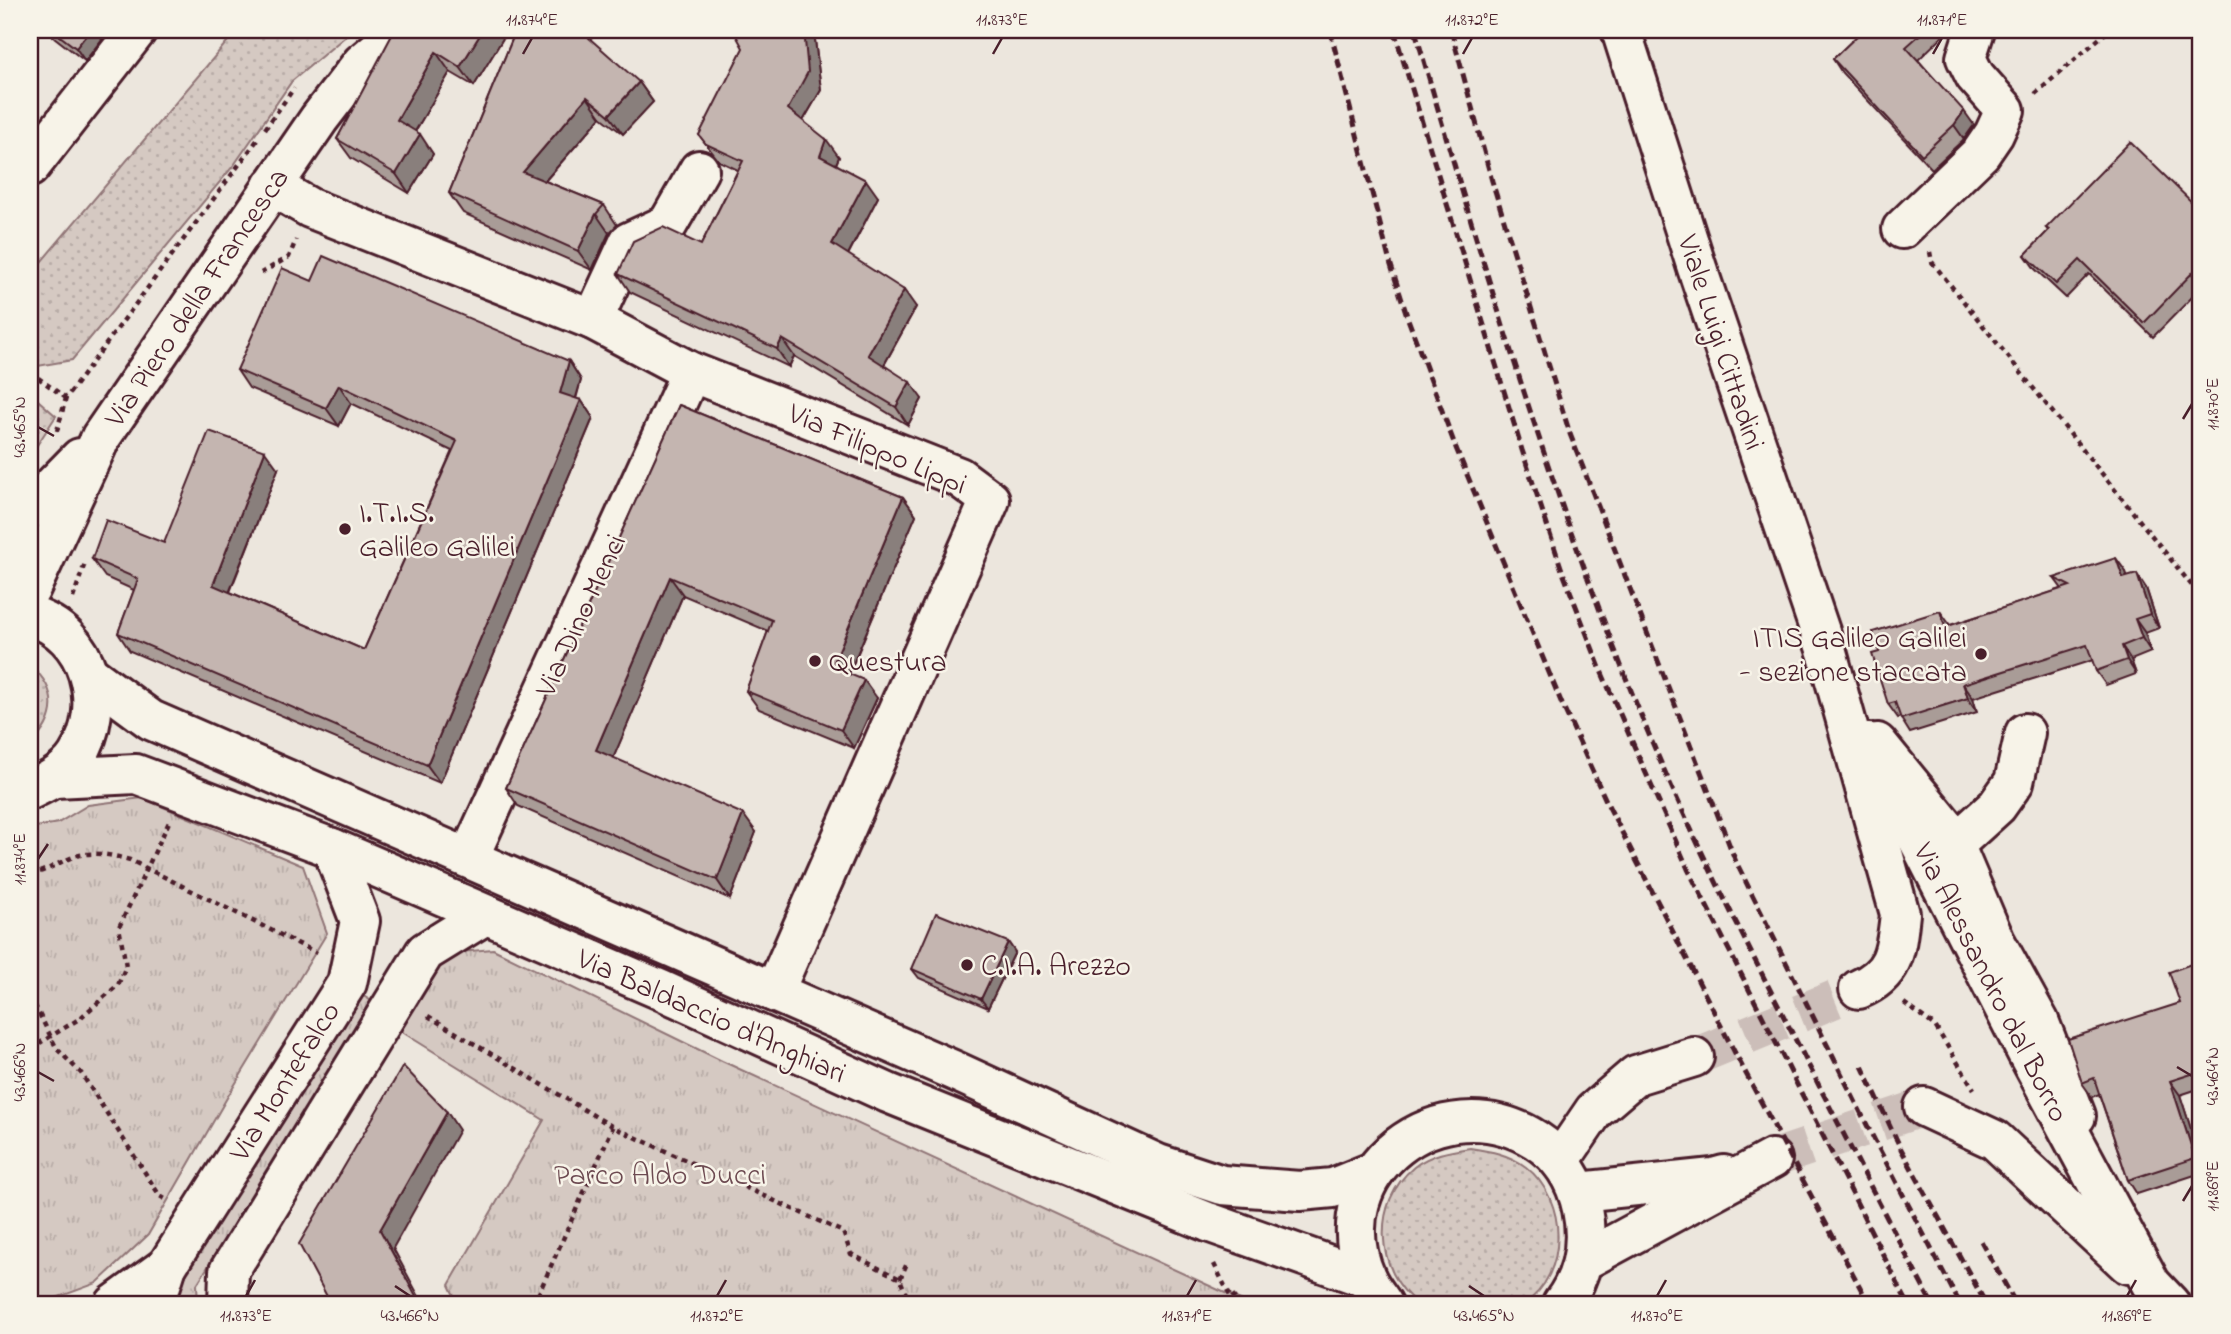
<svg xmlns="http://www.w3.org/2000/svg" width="2231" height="1334" viewBox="0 0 2231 1334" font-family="'Indie Flower',sans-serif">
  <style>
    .grass { fill: url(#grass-dots); stroke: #907476; stroke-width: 2 }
    .park { fill: url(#park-tufts); stroke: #907476; stroke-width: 2 }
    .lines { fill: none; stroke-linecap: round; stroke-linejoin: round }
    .major-tunnel { stroke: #ccbeb9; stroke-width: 38; stroke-dasharray: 38 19; stroke-linecap: butt }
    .minor-casing { stroke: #4a1f2b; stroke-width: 44 }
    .major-casing { stroke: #4a1f2b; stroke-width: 44 }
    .path { stroke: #4a1f2b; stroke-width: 4.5; stroke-dasharray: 5 5; stroke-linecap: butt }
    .minor { stroke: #f7f3e8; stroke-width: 38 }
    .major { stroke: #f7f3e8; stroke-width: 38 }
    .rail { stroke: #4a1f2b; stroke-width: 5; stroke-dasharray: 10 5; stroke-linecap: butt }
    .wall { fill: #a99c97; stroke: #4a1f2b; stroke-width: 2 }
    .shaded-wall { fill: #897f7b; stroke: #4a1f2b; stroke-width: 2 }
    .building { fill: #c4b5b0; stroke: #4a1f2b; stroke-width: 2 }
    .ticks { fill: none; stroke: #4a1f2b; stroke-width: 2.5 }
    .poi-dot { fill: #4a1f2b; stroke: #f7f3e8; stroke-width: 2.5 }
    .labels { text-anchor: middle; stroke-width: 5; stroke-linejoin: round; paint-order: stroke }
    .street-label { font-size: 30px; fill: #4a1f2b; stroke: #f7f3e8 }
    .poi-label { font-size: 30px; fill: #4a1f2b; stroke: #f7f3e8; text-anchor: start }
    .park-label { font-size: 30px; fill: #6d4a51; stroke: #f7f3e8 }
    .neatline { fill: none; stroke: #4a1f2b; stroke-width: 2.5 }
    .ticks-label { font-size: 18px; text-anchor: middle; fill: #4a1f2b }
  </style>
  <defs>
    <pattern id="grass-dots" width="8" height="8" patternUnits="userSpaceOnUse" patternTransform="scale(1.75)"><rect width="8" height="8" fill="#d5c9c2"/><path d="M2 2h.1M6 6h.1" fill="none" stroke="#b8aca7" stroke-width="1.8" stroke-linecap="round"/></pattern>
    <pattern id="park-tufts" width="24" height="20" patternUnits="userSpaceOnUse" patternTransform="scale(1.75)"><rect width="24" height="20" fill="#d5c9c2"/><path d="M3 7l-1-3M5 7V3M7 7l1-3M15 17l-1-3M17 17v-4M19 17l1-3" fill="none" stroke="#b8aca7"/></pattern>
  </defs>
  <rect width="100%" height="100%" fill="#ece6dd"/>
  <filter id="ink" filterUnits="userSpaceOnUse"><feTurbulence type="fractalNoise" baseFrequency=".0143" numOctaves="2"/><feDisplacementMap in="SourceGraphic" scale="14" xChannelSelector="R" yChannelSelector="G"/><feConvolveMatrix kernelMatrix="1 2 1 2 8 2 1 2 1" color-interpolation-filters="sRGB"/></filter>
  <g filter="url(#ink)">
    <g class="grass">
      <path d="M 237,30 L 353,30 L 292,81 L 234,165 L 72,360 L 38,366 L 30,356 L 30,275 Z"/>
      <path d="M 30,393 L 56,416 L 30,456 Z"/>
      <path d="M 30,665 C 59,690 58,719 30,745 Z"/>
      <path d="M 1470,1148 C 1490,1151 1509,1154 1526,1167 C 1568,1200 1569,1274 1524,1304 L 1418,1304 C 1375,1271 1371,1203 1414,1167 C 1430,1154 1450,1151 1470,1148 Z"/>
    </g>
    <g class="park">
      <path d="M 142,798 L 303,866 L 327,933 L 228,1096 L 148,1235 L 97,1283 L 48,1301 L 30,1291 L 30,828 L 58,823 L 88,805 Z"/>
      <path d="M 493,949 L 722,1061 L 1249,1304 L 458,1304 L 449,1285 L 544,1120 L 394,1027 L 437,954 Z"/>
      <path d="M 360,994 L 375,1003 L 197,1284 L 198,1304 L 171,1304 L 185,1273 Z"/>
    </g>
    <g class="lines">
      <g class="major-tunnel">
        <path d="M 1694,1057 L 1859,989"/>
        <path d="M 1772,1159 L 1924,1107"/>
      </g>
      <defs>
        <g id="minor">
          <path d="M 30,167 L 137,30"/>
          <path d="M 272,186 L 310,208 L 593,320 L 691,372 L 959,477 L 990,500 L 774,992"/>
          <path d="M 1902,229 L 1981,153 L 1994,134 L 2005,110 L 1975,76 L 1966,58 L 1975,30"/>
          <path d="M 593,320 L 629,242 L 668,224 L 699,170"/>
          <path d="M 1877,743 L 1948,830 L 1995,941 L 2039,1021 L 2076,1116"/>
          <path d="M 1954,845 L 1997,806 L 2014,782 L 2025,733"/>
          <path d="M 469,857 L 691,372"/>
          <path d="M 115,1304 L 167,1266"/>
          <path d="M 155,1304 L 167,1266 L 347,983 L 360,921 L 332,848"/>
          <path d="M 228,1304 L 229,1271 L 425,952 L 485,915"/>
        </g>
        <g id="major">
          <path d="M 1621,30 L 1697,268 L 1827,652 L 1900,914 C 1896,949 1895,974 1859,989"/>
          <path d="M 30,509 L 80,458"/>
          <path d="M 30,590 L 101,437 L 319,119 L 362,63 L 401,30"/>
          <path d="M 30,616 C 90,633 109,706 77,756 C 66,773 47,782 30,790"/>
          <path d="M 90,675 L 151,720 L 955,1071 L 1158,1164 L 1222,1185 L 1300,1191 L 1333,1188 L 1375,1171"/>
          <path d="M 1869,743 L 2027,1053 L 2151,1284 L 2170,1304"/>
          <path d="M 55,778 L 136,774 L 332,848 L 661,990 L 888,1093 L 1208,1222 L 1366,1278"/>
          <path d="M 1924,1107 L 1995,1140 L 2128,1264"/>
          <path d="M 1560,1161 L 1594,1111 L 1636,1075 L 1694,1057"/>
          <path d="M 1579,1192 L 1713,1178 L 1724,1175"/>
          <path d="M 1583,1261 L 1772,1159"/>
          <path d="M 1383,1304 C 1377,1295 1370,1287 1366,1277 C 1320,1172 1441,1080 1536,1140 C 1561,1156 1576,1181 1582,1209 C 1589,1243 1583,1276 1562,1304"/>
        </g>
      </defs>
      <use href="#minor" class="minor-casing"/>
      <use href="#major" class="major-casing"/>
      <g class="path">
        <path d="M 2035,94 L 2109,30"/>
        <path d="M 265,129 L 294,88"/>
        <path d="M 1930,252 L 1932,262 L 2201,597"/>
        <path d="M 261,273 L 289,257 L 296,240"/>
        <path d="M 30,372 L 66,398 L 258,139"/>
        <path d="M 57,431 L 66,398"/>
        <path d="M 73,598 L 85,563"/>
        <path d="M 30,874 C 47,872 60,861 76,856 C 95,851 111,855 130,860 L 317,953"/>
        <path d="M 30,996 L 57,1049 L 81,1073 L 160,1196 L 167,1200"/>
        <path d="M 1904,1003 L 1935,1026 L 1974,1089"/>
        <path d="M 428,1016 L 613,1127 L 843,1232 L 851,1254 L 900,1279 L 910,1304"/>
        <path d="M 30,1049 L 79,1019 L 118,985 L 126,966 L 119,927 L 169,822"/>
        <path d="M 1214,1264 L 1234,1304"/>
        <path d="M 900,1279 L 908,1261"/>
        <path d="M 1232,1295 L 1240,1304"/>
        <path d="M 534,1304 L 613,1127"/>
      </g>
      <use href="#minor" class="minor"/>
      <use href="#major" class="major"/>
      <g class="rail">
        <path d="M 1330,30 L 1389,259 L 1408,319 L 1456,448 L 1562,704 L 1608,805 L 1735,1053 L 1869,1304"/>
        <path d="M 1394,30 L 1522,450 L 1562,570 L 1602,673 L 1688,869 L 1908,1304"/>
        <path d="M 1415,30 C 1479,251 1544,474 1630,688 C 1674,800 1728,908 1783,1015 C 1832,1111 1881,1208 1932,1304"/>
        <path d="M 1451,30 L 1492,181 L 1570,434 L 1736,862 L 1875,1141 L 1960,1304"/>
        <path d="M 1862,1066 L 1901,1149 L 1986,1304"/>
        <path d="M 1981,1241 L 2016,1304"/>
      </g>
    </g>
    <g class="wall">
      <path d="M 45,30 L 109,30 L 85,61 Z"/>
      <path d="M 398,30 L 508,30 L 474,86 L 450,72 L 415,131 L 433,154 L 409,193 L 351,158 L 337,139 Z"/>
      <path d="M 516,30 L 639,82 L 653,102 L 623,134 L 601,117 L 545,181 L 604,205 L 617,225 L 609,233 L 592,270 L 463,213 L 449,193 Z"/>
      <path d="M 1863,30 L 1949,30 L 1918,60 L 1974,125 L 1964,139 L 1932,169 L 1842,73 L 1833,59 Z"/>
      <path d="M 815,40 L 821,90 L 803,121 L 839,157 L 836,164 L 878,197 L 848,255 L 916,307 L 884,365 L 922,399 L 908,425 L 794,356 L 789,367 L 630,292 L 618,274 L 701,245 L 738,170 L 719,161 L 699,135 Z"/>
      <path d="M 2201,211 L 2201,288 L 2153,337 L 2089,274 L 2066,298 L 2035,269 L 2025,255 L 2048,231 L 2046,228 Z"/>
      <path d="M 312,281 L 569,361 L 581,380 L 576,399 L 581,400 L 593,418 L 440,783 L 130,651 L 118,633 L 134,590 L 105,577 L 92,559 L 164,543 L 278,469 L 230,592 L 364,650 L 452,451 L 351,403 L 339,426 L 249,388 L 237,370 Z"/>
      <path d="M 679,405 L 903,497 L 916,515 L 849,674 L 877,698 L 854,748 L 759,709 L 746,691 L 768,631 L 683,595 L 613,758 L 756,832 L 730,899 L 518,806 L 506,788 Z"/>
      <path d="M 2126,572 L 2127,577 L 2146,588 L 2159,628 L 2145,633 L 2151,652 L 2131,660 L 2136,674 L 2106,685 L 2096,671 L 2093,660 L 1973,698 L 1977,712 L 1910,733 L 1900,717 L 1898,718 L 1888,704 L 1879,652 L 1950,625 L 2062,589 L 2054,578 Z"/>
      <path d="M 1008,942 L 1015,952 L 988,1008 L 919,978 L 912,969 Z"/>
      <path d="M 2194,963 L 2201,974 L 2201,1088 L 2180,1095 L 2201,1160 L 2201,1173 L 2137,1194 L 2128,1180 L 2099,1094 L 2092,1097 L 2082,1083 L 2180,1003 Z"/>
    </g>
    <g class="shaded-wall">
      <path d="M 90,30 L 109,30 L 85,61 L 76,48 Z"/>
      <path d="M 483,30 L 508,30 L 474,86 L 460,67 Z"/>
      <path d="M 804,30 L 808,30 L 815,40 L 821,90 L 800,126 L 788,109 Z"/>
      <path d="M 436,52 L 450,72 L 410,140 L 397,120 Z"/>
      <path d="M 639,82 L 653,102 L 623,134 L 609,115 Z"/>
      <path d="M 587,97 L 601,117 L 536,191 L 523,172 Z"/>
      <path d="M 34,109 L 40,118 L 30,132 L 30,114 Z"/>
      <path d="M 1964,111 L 1974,125 L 1964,139 L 1954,125 Z"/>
      <path d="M 420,134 L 433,154 L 409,193 L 396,174 Z"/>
      <path d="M 826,139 L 839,157 L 832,173 L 820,156 Z"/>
      <path d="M 866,180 L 878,197 L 844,262 L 832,244 Z"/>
      <path d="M 596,214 L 609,233 L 592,270 L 578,251 Z"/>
      <path d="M 904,290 L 916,307 L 880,372 L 868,355 Z"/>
      <path d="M 782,339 L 794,356 L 789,367 L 777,349 Z"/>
      <path d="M 569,361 L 581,380 L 572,411 L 560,393 Z"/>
      <path d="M 910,382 L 922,399 L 908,425 L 896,407 Z"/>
      <path d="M 339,385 L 351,403 L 339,426 L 326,408 Z"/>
      <path d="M 581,400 L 593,418 L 440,783 L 427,765 Z"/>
      <path d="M 265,451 L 278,469 L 225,603 L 213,585 Z"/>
      <path d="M 903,497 L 916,515 L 844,685 L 832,667 Z"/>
      <path d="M 2116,558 L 2126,572 L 2132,592 L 2123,578 Z"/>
      <path d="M 2137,574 L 2146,588 L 2159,628 L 2150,614 Z"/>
      <path d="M 670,577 L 683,595 L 609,768 L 596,750 Z"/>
      <path d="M 1940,611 L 1950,625 L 1945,627 Z"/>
      <path d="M 2135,619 L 2145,633 L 2151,652 L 2142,638 Z"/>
      <path d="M 2122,646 L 2131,660 L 2136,674 L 2127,660 Z"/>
      <path d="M 864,680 L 877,698 L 854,748 L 841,730 Z"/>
      <path d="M 1963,684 L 1973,698 L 1977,712 L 1968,698 Z"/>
      <path d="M 743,814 L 756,832 L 730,899 L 717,880 Z"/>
      <path d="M 1008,942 L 1015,952 L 988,1008 L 981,999 Z"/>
      <path d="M 2194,963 L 2201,974 L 2201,985 Z"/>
      <path d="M 2170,1081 L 2180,1095 L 2201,1160 L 2201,1166 L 2195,1158 Z"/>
      <path d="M 447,1112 L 459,1130 L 393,1248 L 423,1304 L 420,1304 L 380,1230 Z"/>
    </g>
    <g class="building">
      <path d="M 52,30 L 90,30 L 76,48 Z"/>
      <path d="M 398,30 L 483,30 L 460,67 L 436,52 L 397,120 L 420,134 L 396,174 L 337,139 L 392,35 Z"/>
      <path d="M 516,30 L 580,30 L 639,82 L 609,115 L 587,97 L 523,172 L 604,205 L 596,214 L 578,251 L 449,193 Z"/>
      <path d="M 733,30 L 804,30 L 808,72 L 788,109 L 826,139 L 820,156 L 866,180 L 832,244 L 904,290 L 868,355 L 910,382 L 896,407 L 782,339 L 777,349 L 618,274 L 633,241 L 663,227 L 701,245 L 743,161 L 706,144 L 699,135 L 743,48 Z"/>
      <path d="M 1863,30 L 1925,30 L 1906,47 L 1964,111 L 1954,125 L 1922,155 L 1833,59 Z"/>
      <path d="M 30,105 L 34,109 L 30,114 Z"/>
      <path d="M 2130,142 L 2201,211 L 2201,274 L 2196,269 L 2144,323 L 2080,260 L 2056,284 L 2025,255 L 2049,230 L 2046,228 Z"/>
      <path d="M 323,256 L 569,361 L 560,393 L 581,400 L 427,765 L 118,633 L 138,579 L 92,559 L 106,520 L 164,543 L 209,431 L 265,451 L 213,585 L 364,650 L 457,441 L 339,385 L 326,408 L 237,370 L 282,268 L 312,281 Z"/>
      <path d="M 679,405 L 903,497 L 832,667 L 864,680 L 841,730 L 746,691 L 772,620 L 670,577 L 596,750 L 743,814 L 717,880 L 506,788 Z"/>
      <path d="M 2116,558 L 2123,578 L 2137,574 L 2150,614 L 2135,619 L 2142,638 L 2122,646 L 2127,660 L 2096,671 L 2087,645 L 1963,684 L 1968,698 L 1901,719 L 1895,702 L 1888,704 L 1872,654 L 1879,652 L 1873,632 L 1940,611 L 1945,627 L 2070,586 L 2054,578 Z"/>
      <path d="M 936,913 L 1008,942 L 981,999 L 912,969 Z"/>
      <path d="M 2194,963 L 2201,985 L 2201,1071 L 2170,1081 L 2195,1158 L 2128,1180 L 2094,1078 L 2082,1083 L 2068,1039 L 2180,1003 L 2169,972 Z"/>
      <path d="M 403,1066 L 447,1112 L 380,1230 L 420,1304 L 331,1304 L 299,1244 Z"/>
    </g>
  </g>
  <path class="ticks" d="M 523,54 L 532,38M 993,54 L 1002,38M 1463,54 L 1472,38M 1933,54 L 1942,38M 2183,419 L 2192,404M 38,427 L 54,436M 38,859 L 48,844M 2177,1067 L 2192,1076M 38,1072 L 54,1081M 2183,1201 L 2192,1186M 395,1286 L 410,1296M 1469,1286 L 1484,1296M 246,1296 L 255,1280M 717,1296 L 726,1280M 1187,1296 L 1196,1280M 1657,1296 L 1666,1280M 2127,1296 L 2136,1280"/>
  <g class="poi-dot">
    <circle cx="345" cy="529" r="7"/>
    <circle cx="1981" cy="654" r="7"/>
    <circle cx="815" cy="661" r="7"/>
    <circle cx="967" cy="965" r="7"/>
  </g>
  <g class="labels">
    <g class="street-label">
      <text transform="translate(196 297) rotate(-56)" y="10">Via Piero della Francesca</text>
      <text transform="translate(1722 342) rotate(72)" y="10">Viale Luigi Cittadini</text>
      <text transform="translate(878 448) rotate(23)" y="10">Via Filippo Lippi</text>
      <text transform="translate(580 615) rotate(-65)" y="10">Via Dino Menci</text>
      <text transform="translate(1992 982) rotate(63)" y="10">Via Alessandro dal Borro</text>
      <text transform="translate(712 1015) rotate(24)" y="10">Via Baldaccio d'Anghiari</text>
      <text transform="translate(284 1081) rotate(-58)" y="10">Via Montefalco</text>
    </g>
    <g class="poi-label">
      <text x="359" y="522">I.T.I.S.<tspan x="359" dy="34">Galileo Galilei</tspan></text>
      <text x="1967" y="647" text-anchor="end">ITIS Galileo Galilei<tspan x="1967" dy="34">- sezione staccata</tspan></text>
      <text x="829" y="671">Questura</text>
      <text x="981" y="975">C.I.A. Arezzo</text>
    </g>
    <g class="park-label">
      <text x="660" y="1184">Parco Aldo Ducci</text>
    </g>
  </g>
  <rect width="2231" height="1334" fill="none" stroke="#f7f3e8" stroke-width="77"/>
  <rect x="38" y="38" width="2154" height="1258" class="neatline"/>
  <g class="ticks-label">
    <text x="532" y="25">11.874°E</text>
    <text x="1002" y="25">11.873°E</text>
    <text x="1472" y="25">11.872°E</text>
    <text x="1942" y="25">11.871°E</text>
    <text transform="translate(2212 404) rotate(-90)" y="6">11.870°E</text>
    <text transform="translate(19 427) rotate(-90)" y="6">43.465°N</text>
    <text transform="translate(19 859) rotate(-90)" y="6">11.874°E</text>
    <text transform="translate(19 1072) rotate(-90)" y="6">43.466°N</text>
    <text transform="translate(2212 1076) rotate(-90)" y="6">43.464°N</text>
    <text transform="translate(2212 1186) rotate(-90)" y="6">11.869°E</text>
    <text x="246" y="1321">11.873°E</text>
    <text x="410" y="1321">43.466°N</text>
    <text x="717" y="1321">11.872°E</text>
    <text x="1187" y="1321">11.871°E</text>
    <text x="1484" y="1321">43.465°N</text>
    <text x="1657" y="1321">11.870°E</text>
    <text x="2127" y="1321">11.869°E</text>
  </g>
</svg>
